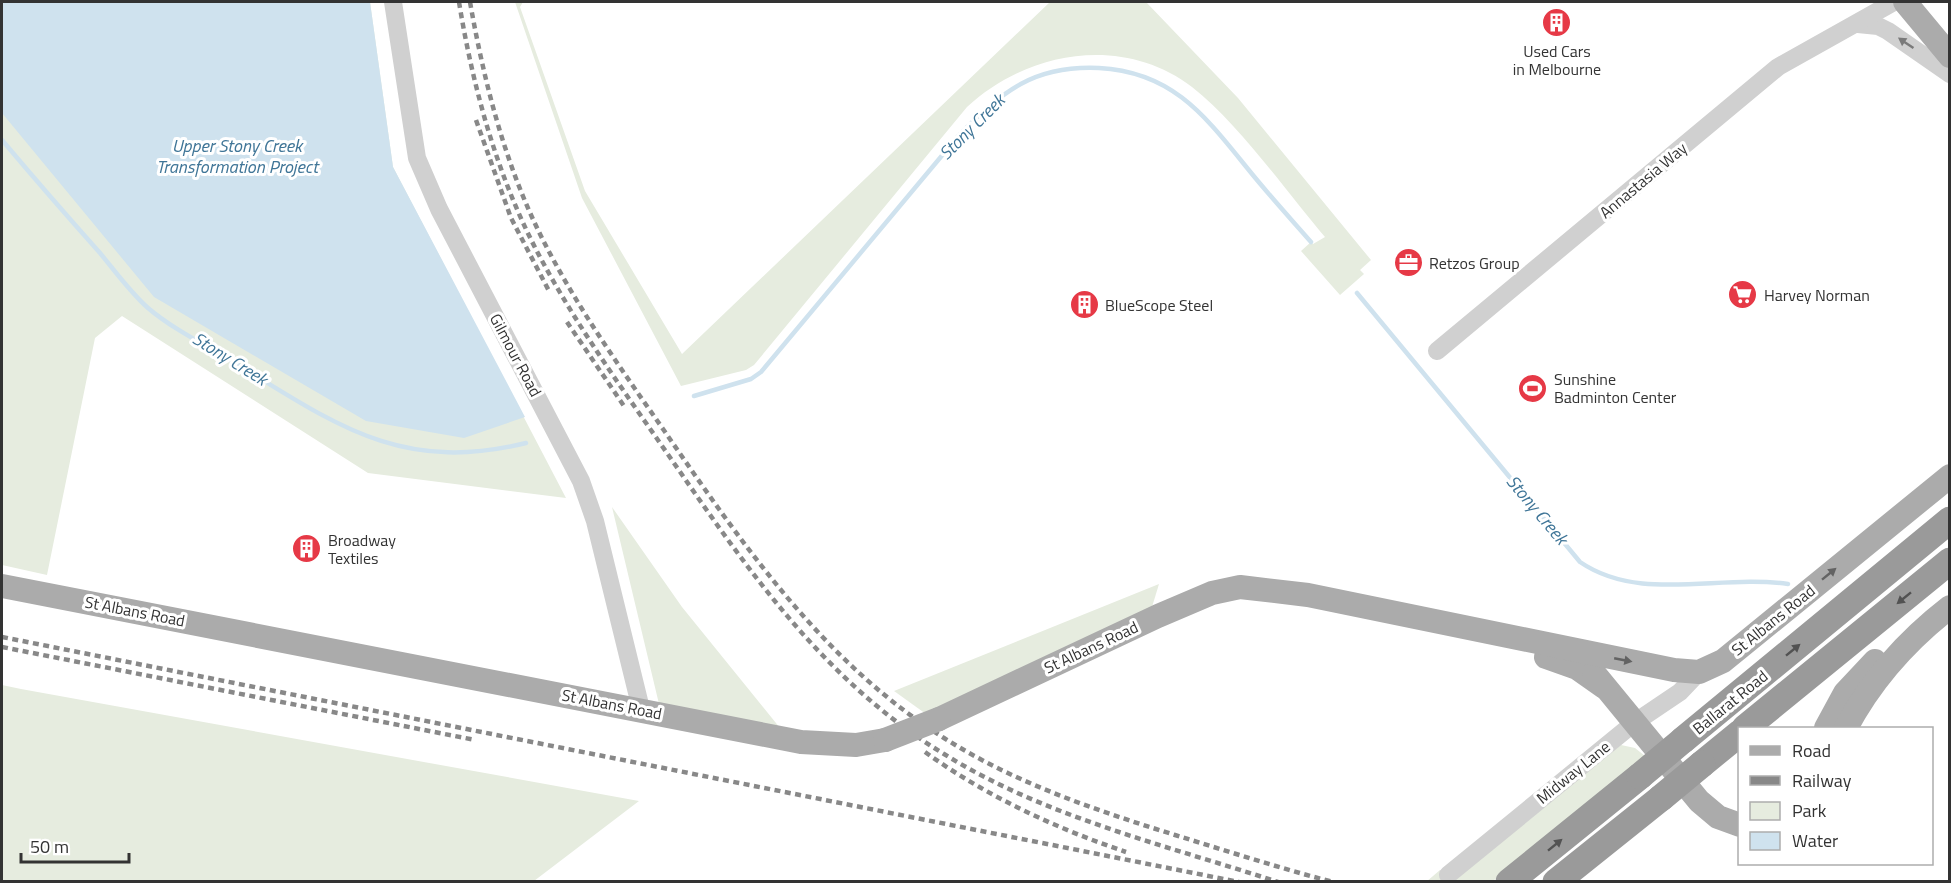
<svg xmlns="http://www.w3.org/2000/svg" width="1951" height="883" viewBox="0 0 1951 883" font-family="'Titillium Web',sans-serif">
  <style>
    .green { fill: #e6ecdf }
    .water { fill: #cfe2ee }
    .lines { fill: none; stroke-linecap: round; stroke-linejoin: round }
    .stream { stroke: #cfe2ee; stroke-width: 4.5 }
    .minor { stroke: #d0d0d0; stroke-width: 18 }
    .major { stroke: #ababab; stroke-width: 24 }
    .highway { stroke: #9a9a9a; stroke-width: 27 }
    .rail { stroke: #888; stroke-width: 4.5; stroke-dasharray: 6 4.5; stroke-linecap: butt }
    .major-bridge { stroke: #ababab; stroke-width: 24 }
    .highway-bridge { stroke: #9a9a9a; stroke-width: 27 }
    .oneway { fill: #7a7a7a }
    .oneway2 { fill: #636363 }
    .oneway3 { fill: #525252 }
    .labels { text-anchor: middle; stroke-width: 6; stroke-linejoin: round; paint-order: stroke }
    .poi-label { font-size: 16px; fill: #333; stroke: #fff; text-anchor: start }
    .street-label { font-size: 16px; fill: #333; stroke: #fff }
    .water-label { font-size: 18px; font-style: italic; fill: #3f7597; stroke: #fff }
  </style>
  <rect width="100%" height="100%" fill="#fff"/>
  <g class="green">
    <path d="M 2,2 L 370,2 L 393,167 L 566,498 L 368,473 L 122,316 L 95,338 L 47,575 L 2,565 Z"/>
    <path d="M 515,2 L 523,2 L 520,7 L 585,191 L 682,354 L 1050,2 L 1146,2 L 1238,98 L 1371,260 L 1360,270 L 1364,274 L 1340,295 L 1301,251 L 1311,242 L 1313,244 L 1325,237 C 1285,190 1239,124 1192,87 C 1123,34 1027,51 967,107 L 754,365 L 746,370 L 681,386 L 582,198 Z"/>
    <path d="M 612,507 L 682,607 L 780,728 L 659,704 Z"/>
    <path d="M 1159,584 L 1152,607 L 926,714 L 894,691 Z"/>
    <path d="M 2,685 L 21,689 L 639,801 L 534,881 L 2,881 Z"/>
    <path d="M 1621,745 L 1635,748 L 1645,756 L 1493,881 L 1426,882 L 1440,870 L 1445,875 Z"/>
  </g>
  <path class="water" d="M 2,2 L 370,2 L 393,167 L 525,417 L 464,438 L 366,421 L 154,297 L 2,113 Z"/>
  <g class="lines">
    <g class="stream">
      <path d="M 2,140 C 34,178 67,216 100,253 C 115,271 130,292 148,308 C 175,331 210,347 240,366 C 339,427 404,473 526,443"/>
      <path d="M 1357,293 L 1580,562 C 1640,603 1718,574 1788,584"/>
      <path d="M 694,396 L 751,379 L 761,372 L 960,134 C 1003,91 1034,65 1099,68 C 1173,72 1205,116 1248,169 C 1268,194 1290,218 1311,242"/>
    </g>
    <g class="minor">
      <path d="M 393,2 L 417,158 L 439,209 L 581,481 L 595,521 L 641,709"/>
      <path d="M 1858,24 L 1878,26 L 1888,31 L 1950,74"/>
      <path d="M 1437,351 L 1778,67 L 1894,2"/>
      <path d="M 1448,875 L 1634,723 L 1680,692 L 1699,672"/>
    </g>
    <g class="major">
      <path d="M 1905,2 L 1950,56"/>
      <path d="M 2,586 L 801,742 L 856,745 L 885,740"/>
      <path d="M 1546,657 L 1577,668 L 1604,687"/>
      <path d="M 1594,673 L 1699,801 L 1718,817 L 1740,825"/>
      <path d="M 939,719 L 1158,616 L 1212,593 L 1240,587 L 1308,595 L 1674,670 L 1699,672 L 1723,661 L 1950,476"/>
      <path d="M 1826,728 L 1845,693 L 1875,661"/>
      <path d="M 1846,728 C 1872,679 1906,641 1950,607"/>
    </g>
    <g class="highway">
      <path d="M 1745,728 L 1950,561"/>
      <path d="M 1683,740 L 1950,520"/>
      <path d="M 1702,764 L 1740,733"/>
      <path d="M 1509,882 L 1640,776"/>
      <path d="M 1556,882 L 1661,798"/>
    </g>
    <g class="rail">
      <path d="M 459,2 C 474,94 500,186 546,268 C 584,337 631,401 676,466 C 752,576 827,683 944,754 C 1045,817 1165,845 1278,882"/>
      <path d="M 470,2 C 484,81 504,161 540,234 C 574,303 619,366 663,429 C 743,545 823,662 944,738 C 1015,783 1095,810 1175,835 C 1227,851 1279,868 1333,882"/>
      <path d="M 476,120 L 511,218 L 549,291"/>
      <path d="M 567,322 L 624,406"/>
      <path d="M 2,637 L 1239,882"/>
      <path d="M 2,647 L 475,740"/>
      <path d="M 925,752 C 986,796 1055,828 1126,852"/>
    </g>
    <path class="major-bridge" d="M 885,740 L 939,719"/>
    <g class="highway-bridge">
      <path d="M 1640,776 L 1683,740"/>
      <path d="M 1661,798 L 1702,764"/>
    </g>
  </g>
  <defs><path id="oneway-solid" d="M-6-.8H1V-3.2L6.5 0L1 3.2V.8H-6Z" transform="scale(1.5)"/></defs>
  <use class="oneway" href="#oneway-solid" transform="translate(1906 43) rotate(-146)"/>
  <g class="oneway2">
    <use href="#oneway-solid" transform="translate(1829 574) rotate(-39)"/>
    <use href="#oneway-solid" transform="translate(1623 660) rotate(11)"/>
  </g>
  <g class="oneway3">
    <use href="#oneway-solid" transform="translate(1904 598) rotate(141)"/>
    <use href="#oneway-solid" transform="translate(1793 650) rotate(-39)"/>
    <use href="#oneway-solid" transform="translate(1555 845) rotate(-39)"/>
  </g>
  <defs>
    <symbol id="building-disc" viewBox="-11 -11 22 22"><circle r="9.5" fill="#e63946" stroke="#fff"/><path d="M-4-6H4V6H1V3H-1V6H-4ZM-2.5-4.3h1.7v1.8h-1.7ZM.8-4.3h1.7v1.8H.8ZM-2.5-1h1.7V.8h-1.7ZM.8-1h1.7V.8H.8Z" fill="#fff"/></symbol>
    <symbol id="office-disc" viewBox="-11 -11 22 22"><circle r="9.5" fill="#e63946" stroke="#fff"/><path d="M-6-3h4V-5.5h4V-3h4V5H-6ZM-1-4.5V-3h2v-1.5ZM-6 0V1H6V0Z" fill="#fff"/></symbol>
    <symbol id="supermarket-disc" viewBox="-11 -11 22 22"><circle r="9.5" fill="#e63946" stroke="#fff"/><path d="M-6-5.5h2.5l.6 2H6L4.5 2H-2.5L-4.4-4H-6ZM-1.5 3.2a1.3 1.3 0 1 0 .1 0ZM3 3.2a1.3 1.3 0 1 0 .1 0Z" fill="#fff"/></symbol>
    <symbol id="stadium-disc" viewBox="-11 -11 22 22"><circle r="9.5" fill="#e63946" stroke="#fff"/><path d="M0-5a6.5 5 0 1 0 0 10a6.5 5 0 1 0 0-10ZM-3.5-1.8h7v3.6h-7Z" fill="#fff"/></symbol>
  </defs>
  <g fill-rule="evenodd">
    <use href="#building-disc" x="1540" y="6" width="33" height="33"/>
    <use href="#office-disc" x="1392" y="246" width="33" height="33"/>
    <use href="#supermarket-disc" x="1726" y="278" width="33" height="33"/>
    <use href="#building-disc" x="1068" y="288" width="33" height="33"/>
    <use href="#stadium-disc" x="1516" y="372" width="33" height="33"/>
    <use href="#building-disc" x="290" y="532" width="33" height="33"/>
  </g>
  <g class="labels">
    <g class="poi-label">
      <text x="1557" y="57" text-anchor="middle">Used Cars<tspan x="1557" dy="18">in Melbourne</tspan></text>
      <text x="1429" y="269">Retzos Group</text>
      <text x="1764" y="301">Harvey Norman</text>
      <text x="1105" y="311">BlueScope Steel</text>
      <text x="1554" y="385">Sunshine<tspan x="1554" dy="18">Badminton Center</tspan></text>
      <text x="328" y="546">Broadway<tspan x="328" dy="18">Textiles</tspan></text>
    </g>
    <g class="street-label">
      <text transform="translate(1643 180) rotate(-40)" y="6">Annastasia Way</text>
      <text transform="translate(516 355) rotate(62)" y="6">Gilmour Road</text>
      <text transform="translate(135 611) rotate(11)" y="6">St Albans Road</text>
      <text transform="translate(1773 620) rotate(-39)" y="6">St Albans Road</text>
      <text transform="translate(1091 647) rotate(-25)" y="6">St Albans Road</text>
      <text transform="translate(1730 702) rotate(-39)" y="6">Ballarat Road</text>
      <text transform="translate(612 704) rotate(11)" y="6">St Albans Road</text>
      <text transform="translate(1573 772) rotate(-39)" y="6">Midway Lane</text>
    </g>
    <g class="water-label">
      <text transform="translate(972 127) rotate(-45)" y="6">Stony Creek</text>
      <text x="237" y="152">Upper Stony Creek<tspan x="237" dy="21">Transformation Project</tspan></text>
      <text transform="translate(230 359) rotate(32)" y="6">Stony Creek</text>
      <text transform="translate(1537 510) rotate(50)" y="6">Stony Creek</text>
    </g>
  </g>
  <rect width="1951" height="883" fill="none" stroke="#333333" stroke-width="6"/>
  <rect x="1738" y="727" width="195" height="138" fill="#ffffff" stroke="#adadad" stroke-width="1.5"/>
  <rect x="1750" y="746" width="30" height="9" fill="#ababab" stroke="#adadad" stroke-width="1.5"/>
  <text x="1792" y="757" font-size="18" fill="#333333">Road</text>
  <rect x="1750" y="776" width="30" height="9" fill="#888888" stroke="#adadad" stroke-width="1.5"/>
  <text x="1792" y="787" font-size="18" fill="#333333">Railway</text>
  <rect x="1750" y="802" width="30" height="18" fill="#e6ecdf" stroke="#adadad" stroke-width="1.5"/>
  <text x="1792" y="817" font-size="18" fill="#333333">Park</text>
  <rect x="1750" y="832" width="30" height="18" fill="#cfe2ee" stroke="#adadad" stroke-width="1.5"/>
  <text x="1792" y="847" font-size="18" fill="#333333">Water</text>
  <path d="M21 853v9h108v-9" fill="none" stroke="#333333" stroke-width="3"/>
  <text x="30" y="853" font-size="18" fill="#333333" stroke="#ffffff" stroke-width="4.5" paint-order="stroke">50 m</text>
</svg>
